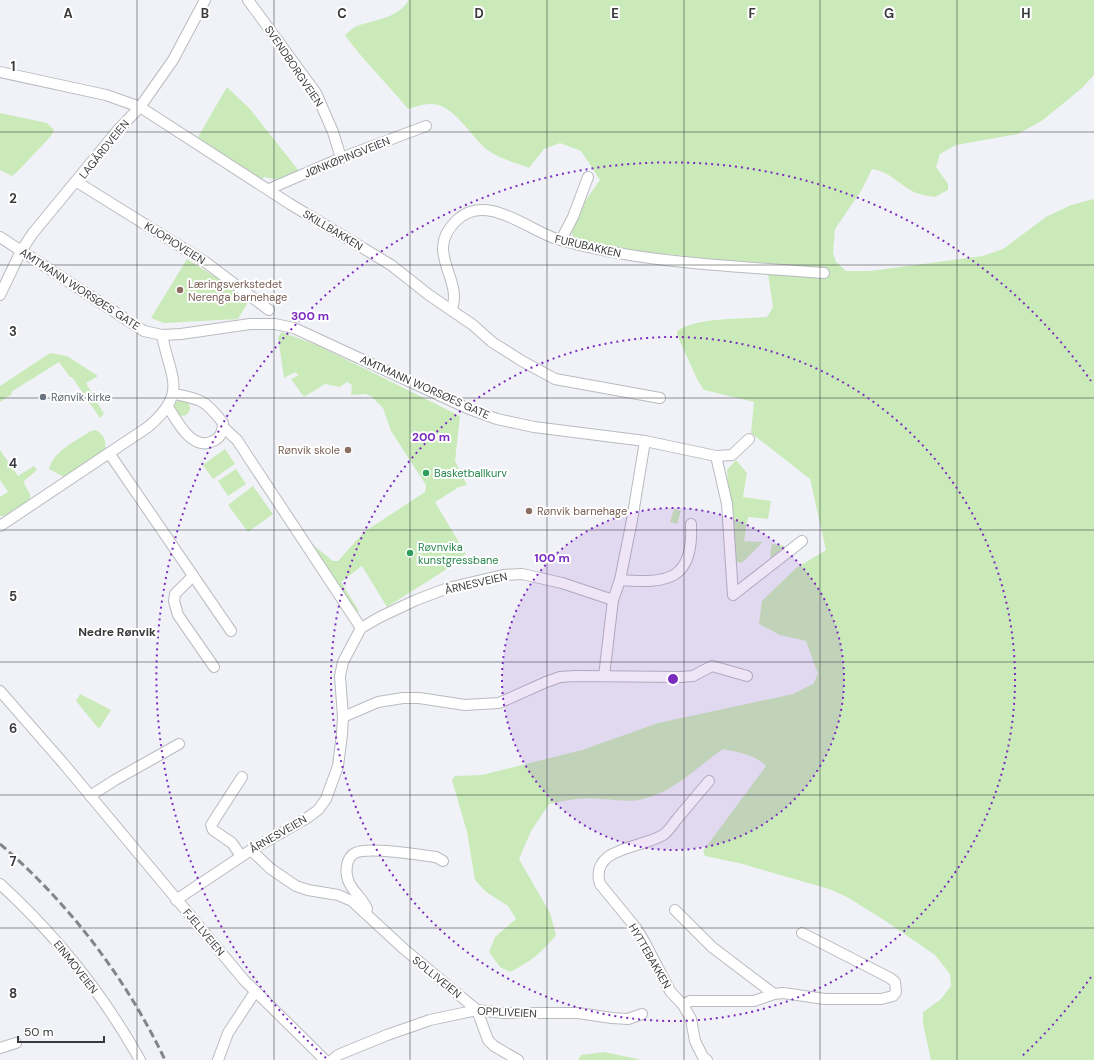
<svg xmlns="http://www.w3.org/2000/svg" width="1094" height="1060" viewBox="0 0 1094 1060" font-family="'DM Sans',sans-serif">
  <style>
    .green { fill: #caebb9 }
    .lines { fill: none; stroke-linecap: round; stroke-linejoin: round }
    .street-casing { stroke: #b9bbc0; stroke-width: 12 }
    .street { stroke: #fff; stroke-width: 10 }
    .rail { stroke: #848589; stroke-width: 3; stroke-dasharray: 8 4; stroke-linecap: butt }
    .grid { fill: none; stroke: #393a3c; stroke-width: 1; stroke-opacity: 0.55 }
    .ring { fill: none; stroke: #7b2cbf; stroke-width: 2; stroke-dasharray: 2 4 }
    .education-dot { fill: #8d6e63; stroke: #fff; stroke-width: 1.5 }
    .worship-dot { fill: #6b7280; stroke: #fff; stroke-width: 1.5 }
    .leisure-dot { fill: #2e9e5b; stroke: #fff; stroke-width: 1.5 }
    .labels { text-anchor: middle; stroke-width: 4; stroke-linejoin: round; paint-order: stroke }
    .street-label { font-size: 11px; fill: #393a3c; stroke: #fff }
    .education-label { font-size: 11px; fill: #785e54; stroke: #fff; text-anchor: start }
    .worship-label { font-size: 11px; fill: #5b616d; stroke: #fff; text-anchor: start }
    .leisure-label { font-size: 11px; fill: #27864d; stroke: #fff; text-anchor: start }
    .neighbourhood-label { font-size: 12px; font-weight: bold; fill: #393a3c; stroke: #fff }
    .grid-label { font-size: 13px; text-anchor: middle; font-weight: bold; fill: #393a3c; stroke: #fff; stroke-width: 4; stroke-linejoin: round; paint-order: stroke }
    .centre { fill: #7b2cbf; stroke: #fff; stroke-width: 2 }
    .ring-label { font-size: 12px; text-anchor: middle; font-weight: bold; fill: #7b2cbf; stroke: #fff; stroke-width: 4; stroke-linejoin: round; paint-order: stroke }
  </style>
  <rect width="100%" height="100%" fill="#f0f2f8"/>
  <g class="green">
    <path d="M 409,0 L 1094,0 L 1094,75 L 1082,88 L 1043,120 L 1018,134 L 956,145 L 940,154 L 936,167 L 948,184 L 948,190 L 935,197 C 929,196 922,195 916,193 C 899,185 891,172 872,169 L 861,191 L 835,229 L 833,253 L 836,262 L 846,271 L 870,271 L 983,256 L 1003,249 L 1046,217 L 1071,205 L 1094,199 L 1094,1060 L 931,1060 L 923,1024 L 923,1012 L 940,1000 L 951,986 L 950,974 L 935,955 L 884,920 L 847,897 L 829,889 L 739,863 L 705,856 L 703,851 L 766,766 C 755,755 738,752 723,749 C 697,767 674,792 643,799 C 629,803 615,799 600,799 C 583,797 566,800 549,804 L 531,831 L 519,859 L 550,913 L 556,935 C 543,952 529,963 510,972 L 500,967 L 489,952 L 495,937 L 516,919 L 508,906 L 486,892 L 475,880 L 467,832 L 452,780 L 455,776 L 482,775 L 582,750 L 658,723 L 793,694 L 813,684 L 818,674 L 806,641 L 780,635 L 759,624 L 762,601 L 796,568 L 826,550 L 810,479 L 751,433 L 754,402 L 704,390 L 698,381 L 677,335 L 677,331 C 697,317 743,319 767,317 L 773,307 L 768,274 L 746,263 L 631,250 L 574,238 L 571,232 L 583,204 L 600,180 L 581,151 L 560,143 L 544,149 L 529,168 C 516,163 500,159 489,151 C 471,138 453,102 430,104 C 423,104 415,107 408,109 C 388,84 364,62 345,35 C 349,32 353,27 357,26 C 376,19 397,19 409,0 Z"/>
    <path d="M 227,87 L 250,109 L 299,171 L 279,180 L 264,177 L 259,182 L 198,137 Z"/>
    <path d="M 0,113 L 47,123 L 54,130 L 51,136 L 18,171 L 12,176 L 0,170 Z"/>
    <path d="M 187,259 L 250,299 L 238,319 L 164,323 L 151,318 Z"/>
    <path d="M 282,332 L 319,346 L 460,416 L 455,461 L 467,485 L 459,487 L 435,502 L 466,554 L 456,560 L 450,567 L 387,607 L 362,566 L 341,582 L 359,611 L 355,613 L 307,540 L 333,561 L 338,561 L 364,532 L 425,492 L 426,485 L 391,431 L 383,408 L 371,396 L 365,394 L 351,395 L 352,385 L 347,382 L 340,387 L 325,384 L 304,397 L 291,379 L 299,375 L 295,372 L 284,378 L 278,337 Z"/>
    <path d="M 50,353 L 67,356 L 98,376 L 86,383 L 104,414 L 100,418 L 72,377 L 70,377 L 59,362 L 11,392 L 12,394 L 0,402 L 0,386 Z"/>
    <circle cx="182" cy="408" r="8"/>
    <path d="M 95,430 C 103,433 107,441 105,449 L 102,452 L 64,477 L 49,469 C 54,450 76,441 91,431 Z"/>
    <path d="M 225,449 L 235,464 L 213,479 L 203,465 Z"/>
    <path d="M 0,450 L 18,476 L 34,466 L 37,470 L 24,481 C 24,488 32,492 30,500 C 22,505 10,517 0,516 L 0,497 L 8,492 L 0,480 Z"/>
    <path d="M 736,460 L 747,473 L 743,497 L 771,501 L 768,519 L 748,517 L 744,541 L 763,542 L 742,563 L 733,561 L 727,470 Z"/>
    <path d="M 236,469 L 246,484 L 228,496 L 218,481 Z"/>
    <path d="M 253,486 L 273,514 L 248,532 L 228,505 Z"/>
    <path d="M 674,509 L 681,511 L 677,524 L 670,522 Z"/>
    <path d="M 772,544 L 785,546 L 772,558 L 770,556 Z"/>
    <path d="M 80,694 L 111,710 L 99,729 L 76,701 Z"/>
    <path d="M 604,1052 L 638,1059 L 639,1060 L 578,1060 L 581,1055 Z"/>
  </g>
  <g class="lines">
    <defs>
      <g id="street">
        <path d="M 248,0 L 316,93 L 333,132 L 341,158"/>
        <path d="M 0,72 L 106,95 L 140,107 L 290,204 L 391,265 L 429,295 L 473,325 L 492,342 L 522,361 L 555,379 L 660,398"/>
        <path d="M 77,182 L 204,261 L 269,310"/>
        <path d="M 269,189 L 341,158 L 426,126"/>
        <path d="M 0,237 L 144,331 L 162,335 L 181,334 L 250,324 L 275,324 L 294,328 L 467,408 L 497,419 L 534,427 L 645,441 L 716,456 L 732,455 L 749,439"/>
        <path d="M 561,240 L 573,217 L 588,177"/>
        <path d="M 0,295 L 21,251 L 33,233 L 117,131 L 140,107 L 173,60 L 205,0"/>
        <path d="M 452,309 C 463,277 423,252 457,220 C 486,192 528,230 557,239 C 644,264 735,266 824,273"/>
        <path d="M 168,407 C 177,421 192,452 213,441 C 221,438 223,431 223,423 C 206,401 202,399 174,394"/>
        <path d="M 223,427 L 237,440 L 361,628"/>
        <path d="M 109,453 L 231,631"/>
        <path d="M 716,456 L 727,504 L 733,595 L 802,541"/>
        <path d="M 0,526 L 148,427 C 189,392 170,378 162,335"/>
        <path d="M 193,576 L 175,594 L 174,601 L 178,615 L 214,667"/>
        <path d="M 620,580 C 668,584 694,580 691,524"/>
        <path d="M 604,676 L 613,600 L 620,580 L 632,520 L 645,441"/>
        <path d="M 0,691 L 63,763 L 244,980 L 325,1060"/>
        <path d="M 343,717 L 378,702 L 403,698 L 419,698 L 465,705 L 499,703 L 546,682 L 560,677 L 576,676 L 681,677 L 693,676 L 712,666 L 747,676"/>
        <path d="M 90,796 L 115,780 L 179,744"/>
        <path d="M 251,850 L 271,869 L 296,886 L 308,890 L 338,895 L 352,901 L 404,949 L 477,1010 L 488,1040 L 494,1046 L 518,1060"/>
        <path d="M 241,856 L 232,843 L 213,830 L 211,825 L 242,777"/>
        <path d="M 0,884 C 56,935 103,994 140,1060"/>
        <path d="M 176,900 L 251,850 L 307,818 L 318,810 L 326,799 L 338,766 L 342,734 L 343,717 L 340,676 L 343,662 L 361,628 L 380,617 L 416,600 L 448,588 L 503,575 L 522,574 L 562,583 L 613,600"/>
        <path d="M 675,910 L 712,947 L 774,994"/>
        <path d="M 365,913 L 367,909 C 363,898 352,892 348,880 C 345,871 346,858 355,853 C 368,846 420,855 436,857 L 443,861"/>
        <path d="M 683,1005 L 690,1001 L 754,1001 L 774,994 L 783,993 L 825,999 L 881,999 L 893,996 L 896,992 L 895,982 L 890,978 L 802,933"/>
        <path d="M 0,1048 L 16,1043"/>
        <path d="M 218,1060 L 228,1033 L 255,992"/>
        <path d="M 332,1060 L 338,1055 L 387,1035 L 430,1020 L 477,1010 L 504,1013 L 578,1013 L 612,1018 L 628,1019 L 642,1014"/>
        <path d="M 707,1060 L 703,1057 L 695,1041 L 691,1019 L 683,1005 L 670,991 L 644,941 L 636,928 L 600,884 C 589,847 643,848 663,835 C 669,831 673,824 677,819 C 688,806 699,793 709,781"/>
      </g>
    </defs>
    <use href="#street" class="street-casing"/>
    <use href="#street" class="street"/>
    <path class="rail" d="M 0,844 C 69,903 126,978 165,1060"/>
  </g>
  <path class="grid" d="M 137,0 L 137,1060M 274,0 L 274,1060M 410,0 L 410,1060M 547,0 L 547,1060M 684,0 L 684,1060M 820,0 L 820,1060M 957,0 L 957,1060M 0,132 L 1094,132M 0,265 L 1094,265M 0,398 L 1094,398M 0,530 L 1094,530M 0,662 L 1094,662M 0,795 L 1094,795M 0,928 L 1094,928"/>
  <circle cx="673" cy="679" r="171" fill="#7b2cbf" fill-opacity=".12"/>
  <g class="ring">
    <circle cx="673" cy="679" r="171"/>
    <circle cx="673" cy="679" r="342"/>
    <path d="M1091 977A514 514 0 0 1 1020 1058M326 1058A514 514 0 1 1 1091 381"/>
  </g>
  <g class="education-dot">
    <circle cx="180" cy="290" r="4"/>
    <circle cx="348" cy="450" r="4"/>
    <circle cx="529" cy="511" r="4"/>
  </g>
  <circle class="worship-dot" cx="43" cy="397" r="4"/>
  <g class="leisure-dot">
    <circle cx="426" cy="473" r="4"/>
    <circle cx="410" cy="553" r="4"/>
  </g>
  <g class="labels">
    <g class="street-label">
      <text transform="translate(294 66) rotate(56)" y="4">SVENDBORGVEIEN</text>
      <text transform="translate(104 149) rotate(-51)" y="4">LAGÅRDVEIEN</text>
      <text transform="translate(347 157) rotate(-22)" y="4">JØNKØPINGVEIEN</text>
      <text transform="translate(333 230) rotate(31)" y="4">SKILLBAKKEN</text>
      <text transform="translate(175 243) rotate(32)" y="4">KUOPIOVEIEN</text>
      <text transform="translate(588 246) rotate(13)" y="4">FURUBAKKEN</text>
      <text transform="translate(80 289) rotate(33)" y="4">AMTMANN WORSØES GATE</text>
      <text transform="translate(425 387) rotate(24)" y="4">AMTMANN WORSØES GATE</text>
      <text transform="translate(476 583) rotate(-13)" y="4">ÅRNESVEIEN</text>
      <text transform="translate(278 834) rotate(-30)" y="4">ÅRNESVEIEN</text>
      <text transform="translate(204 932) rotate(50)" y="4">FJELLVEIEN</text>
      <text transform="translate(650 956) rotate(60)" y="4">HYTTEBAKKEN</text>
      <text transform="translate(76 967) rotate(52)" y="4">EINMOVEIEN</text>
      <text transform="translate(437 977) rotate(39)" y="4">SOLLIVEIEN</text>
      <text transform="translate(507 1012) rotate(3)" y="4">OPPLIVEIEN</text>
    </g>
    <g class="education-label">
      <text x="188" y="288">Læringsverkstedet<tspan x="188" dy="13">Nerenga barnehage</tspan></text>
      <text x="340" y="454" text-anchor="end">Rønvik skole</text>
      <text x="537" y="515">Rønvik barnehage</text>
    </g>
    <g class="worship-label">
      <text x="51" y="401">Rønvik kirke</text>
    </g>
    <g class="leisure-label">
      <text x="434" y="477">Basketballkurv</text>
      <text x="418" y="551">Røvnvika<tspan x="418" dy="13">kunstgressbane</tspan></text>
    </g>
    <g class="neighbourhood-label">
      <text x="117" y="636">Nedre Rønvik</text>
    </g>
  </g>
  <g class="grid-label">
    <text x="68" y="18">A</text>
    <text x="205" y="18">B</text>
    <text x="342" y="18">C</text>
    <text x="479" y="18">D</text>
    <text x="615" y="18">E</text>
    <text x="752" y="18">F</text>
    <text x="889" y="18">G</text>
    <text x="1026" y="18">H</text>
    <text x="13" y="71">1</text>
    <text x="13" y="203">2</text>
    <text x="13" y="336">3</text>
    <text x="13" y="468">4</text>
    <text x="13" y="601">5</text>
    <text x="13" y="733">6</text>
    <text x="13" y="866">7</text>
    <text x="13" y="998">8</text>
  </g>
  <circle cx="673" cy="679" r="6" class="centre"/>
  <g class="ring-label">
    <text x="310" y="320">300 m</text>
    <text x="431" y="441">200 m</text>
    <text x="552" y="562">100 m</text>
  </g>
  <path d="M18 1036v6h86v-6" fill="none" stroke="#393a3c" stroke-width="2"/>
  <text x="24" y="1036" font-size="12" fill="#393a3c" stroke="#ffffff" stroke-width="3" paint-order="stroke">50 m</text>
</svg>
